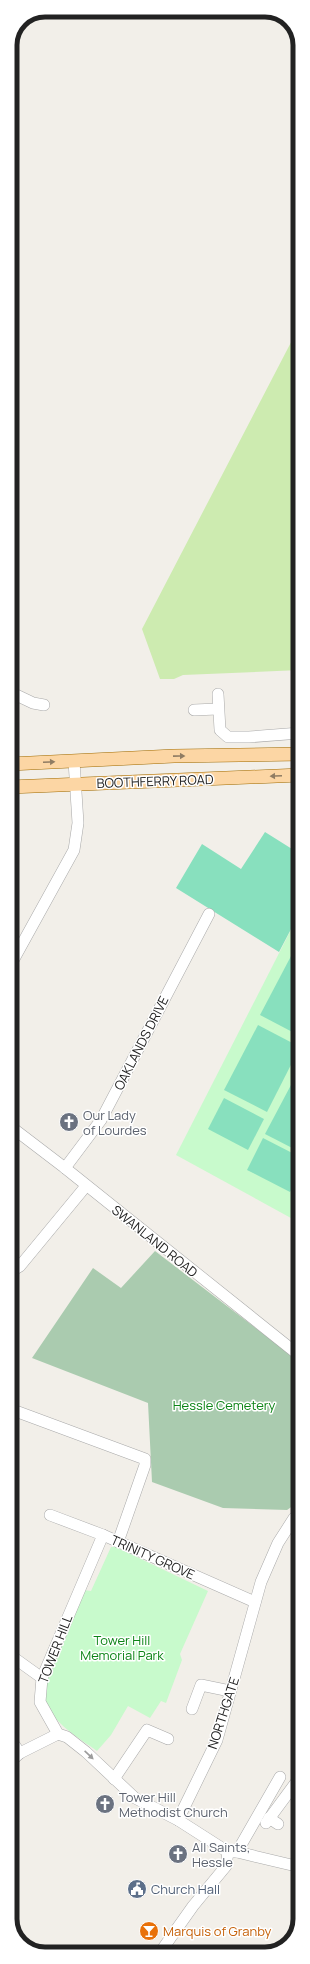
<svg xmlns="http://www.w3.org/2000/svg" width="310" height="1964" viewBox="0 0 310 1964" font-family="Manrope,sans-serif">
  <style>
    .grass { fill: #cdebb0 }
    .cemetery { fill: #aacbaf }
    .park { fill: #c8facc }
    .pitch { fill: #88e0be }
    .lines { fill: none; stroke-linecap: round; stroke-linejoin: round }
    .minor-casing { stroke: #a9a9a9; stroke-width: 12 }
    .major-casing { stroke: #a06b00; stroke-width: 14 }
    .minor { stroke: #fff; stroke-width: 11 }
    .major { stroke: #fcd6a4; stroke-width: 13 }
    .oneway { fill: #8f7c63 }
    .oneway2 { fill: #9c9c9c }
    .labels { text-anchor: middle; stroke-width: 3; stroke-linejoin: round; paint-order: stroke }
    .street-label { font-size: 13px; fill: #222; stroke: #fff }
    .worship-label { font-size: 13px; fill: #5b616d; stroke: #fff; text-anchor: start }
    .park-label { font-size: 13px; fill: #0c8416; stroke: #fff }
    .service-label { font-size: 13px; fill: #4e5e75; stroke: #fff; text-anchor: start }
    .food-label { font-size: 13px; fill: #c56008; stroke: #fff; text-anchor: start }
    .rim { fill: none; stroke: #222; stroke-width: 5 }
  </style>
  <rect width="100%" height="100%" fill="#f2efe9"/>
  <path class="grass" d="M 300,325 L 300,670 L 183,675 L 174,679 L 160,679 L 142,629 Z"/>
  <path class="cemetery" d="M 155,1251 L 300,1362 L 300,1501 L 287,1510 L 223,1508 L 152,1482 L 148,1403 L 32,1358 L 93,1268 L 121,1288 Z"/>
  <g class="park">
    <path d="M 300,912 L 300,1223 L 176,1155 Z"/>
    <path d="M 111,1547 L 116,1547 L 208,1591 L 180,1654 L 182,1660 L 166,1703 L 161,1701 L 150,1718 L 128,1706 L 111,1735 L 97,1751 C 79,1738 56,1725 46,1704 C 36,1685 74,1612 84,1590 L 91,1591 Z"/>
  </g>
  <g class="pitch">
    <path d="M 265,832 L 300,854 L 300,912 L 279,952 L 176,888 L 202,844 L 241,869 Z"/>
    <path d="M 300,939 L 300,1036 L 260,1015 Z"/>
    <path d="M 258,1025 L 300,1047 L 267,1112 L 224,1090 Z"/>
    <path d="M 300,1068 L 300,1152 L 265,1134 Z"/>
    <path d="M 224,1098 L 264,1119 L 248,1150 L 208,1129 Z"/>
    <path d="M 263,1138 L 300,1157 L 300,1173 L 290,1192 L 247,1170 Z"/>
  </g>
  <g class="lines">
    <defs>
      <g id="minor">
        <path d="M 10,692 L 33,703 L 44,705"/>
        <path d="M 218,694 L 220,730 L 228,737 L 249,737 L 300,733"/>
        <path d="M 194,710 L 217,709"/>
        <path d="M 10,966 L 74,850 L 78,823 L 74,761"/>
        <path d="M 10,1126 L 65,1168 L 300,1356"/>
        <path d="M 65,1168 L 101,1120 L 209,914"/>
        <path d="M 10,1272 L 20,1266 L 86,1186"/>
        <path d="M 10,1409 L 145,1459 L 145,1465 L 118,1542"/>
        <path d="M 50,1515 L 103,1535 L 255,1602"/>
        <path d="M 103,1535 L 42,1678 L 40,1702 L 58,1734 L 67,1737 L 86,1752 L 135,1798 L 178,1820 L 228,1852 L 237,1852 L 300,1867"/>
        <path d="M 10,1655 L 42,1678"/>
        <path d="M 192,1709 L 201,1685 L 230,1691"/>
        <path d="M 10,1739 L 20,1753"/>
        <path d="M 10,1762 L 20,1753 L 58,1734"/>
        <path d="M 114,1779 L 147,1730 L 168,1739"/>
        <path d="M 269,1818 L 278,1824"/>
        <path d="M 178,1820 L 217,1740 L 261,1582 L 278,1543 L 294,1518 L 300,1513"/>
        <path d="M 266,1823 L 300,1777"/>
        <path d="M 237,1852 L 280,1777"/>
        <path d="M 159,1954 L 193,1906 L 226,1866 L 228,1852"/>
      </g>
      <g id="major">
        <path d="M 10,764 L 174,756 L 300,754"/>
        <path d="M 10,787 L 300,775"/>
      </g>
    </defs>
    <use href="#minor" class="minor-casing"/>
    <use href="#major" class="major-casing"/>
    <use href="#minor" class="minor"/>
    <use href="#major" class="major"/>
  </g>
  <defs><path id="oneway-solid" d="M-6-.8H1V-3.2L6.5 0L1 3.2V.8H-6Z"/></defs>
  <g class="oneway">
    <use href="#oneway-solid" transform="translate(179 756) rotate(-1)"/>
    <use href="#oneway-solid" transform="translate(49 762) rotate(-3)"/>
    <use href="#oneway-solid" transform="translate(276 776) rotate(178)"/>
  </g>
  <use class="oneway2" href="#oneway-solid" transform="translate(89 1755) rotate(43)"/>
  <defs>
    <symbol id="church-disc" viewBox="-11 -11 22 22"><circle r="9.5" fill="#6b7280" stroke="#fff"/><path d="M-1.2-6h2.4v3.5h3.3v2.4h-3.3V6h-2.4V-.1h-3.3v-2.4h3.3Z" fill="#fff"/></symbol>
    <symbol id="civic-disc" viewBox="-11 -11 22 22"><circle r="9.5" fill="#5c6f8a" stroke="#fff"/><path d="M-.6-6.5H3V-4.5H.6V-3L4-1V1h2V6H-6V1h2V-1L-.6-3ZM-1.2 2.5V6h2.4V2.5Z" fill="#fff"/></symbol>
    <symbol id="bar-disc" viewBox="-11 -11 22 22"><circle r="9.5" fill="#e8710a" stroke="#fff"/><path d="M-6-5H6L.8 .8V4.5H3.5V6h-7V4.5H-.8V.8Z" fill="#fff"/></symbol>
  </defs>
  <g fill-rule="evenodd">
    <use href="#church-disc" x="58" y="1111" width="22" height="22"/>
    <use href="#church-disc" x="94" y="1793" width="22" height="22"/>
    <use href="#church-disc" x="167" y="1843" width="22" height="22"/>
    <use href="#civic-disc" x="126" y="1878" width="22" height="22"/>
    <use href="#bar-disc" x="138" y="1920" width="22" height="22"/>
  </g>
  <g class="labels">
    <g class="street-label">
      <text transform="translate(155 781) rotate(-2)" y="5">BOOTHFERRY ROAD</text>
      <text transform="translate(141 1043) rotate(-63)" y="5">OAKLANDS DRIVE</text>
      <text transform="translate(155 1241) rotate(39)" y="5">SWANLAND ROAD</text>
      <text transform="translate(153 1557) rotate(24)" y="5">TRINITY GROVE</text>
      <text transform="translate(55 1649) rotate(-69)" y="5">TOWER HILL</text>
      <text transform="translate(223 1713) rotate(-72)" y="5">NORTHGATE</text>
    </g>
    <g class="worship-label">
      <text x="83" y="1120">Our Lady<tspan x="83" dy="15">of Lourdes</tspan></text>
      <text x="119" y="1802">Tower Hill<tspan x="119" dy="15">Methodist Church</tspan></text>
      <text x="192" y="1852">All Saints,<tspan x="192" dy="15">Hessle</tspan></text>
    </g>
    <g class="park-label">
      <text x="224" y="1410">Hessle Cemetery</text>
      <text x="122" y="1645">Tower Hill<tspan x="122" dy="15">Memorial Park</tspan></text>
    </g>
    <g class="service-label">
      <text x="151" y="1894">Church Hall</text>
    </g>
    <g class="food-label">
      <text x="163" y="1936">Marquis of Granby</text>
    </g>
  </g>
  <path d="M0 0H310V1964H0ZM45 17H265A28 28 0 0 1 293 45V1919A28 28 0 0 1 265 1947H45A28 28 0 0 1 17 1919V45A28 28 0 0 1 45 17Z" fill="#fff" fill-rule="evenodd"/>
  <path class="rim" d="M45 17H265A28 28 0 0 1 293 45V1919A28 28 0 0 1 265 1947H45A28 28 0 0 1 17 1919V45A28 28 0 0 1 45 17Z"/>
</svg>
